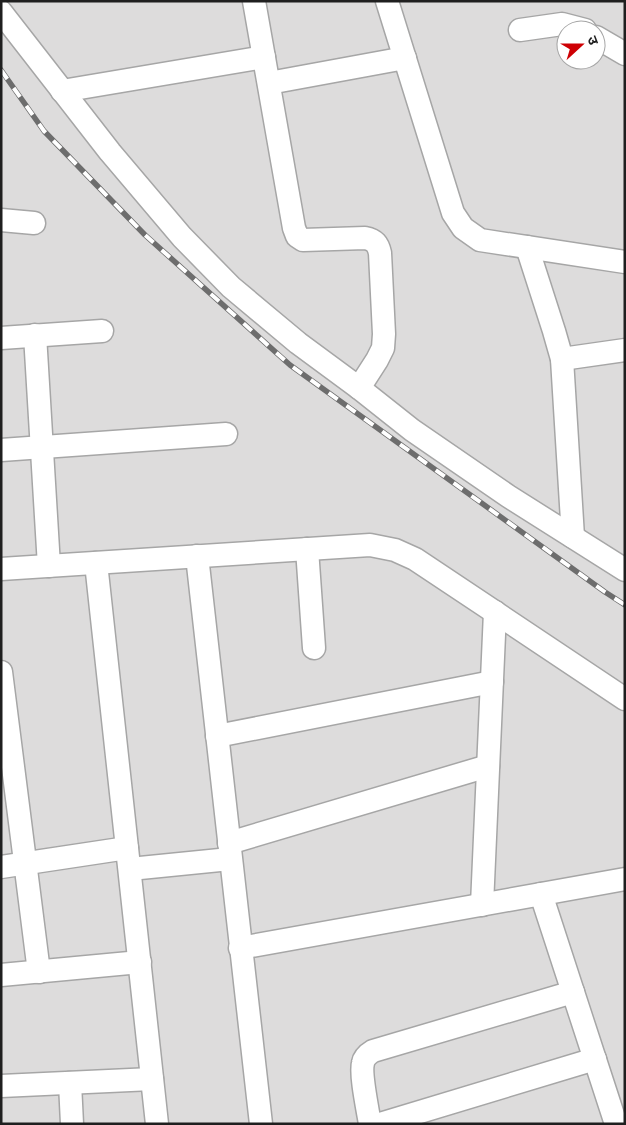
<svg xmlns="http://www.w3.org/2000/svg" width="626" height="1125" viewBox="0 0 626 1125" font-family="'PT Sans Narrow','Noto Sans Devanagari',sans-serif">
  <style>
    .residential { fill: #dddcdc; fill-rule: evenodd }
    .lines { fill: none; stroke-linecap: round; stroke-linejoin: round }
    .street-casing { stroke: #a6a6a6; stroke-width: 25 }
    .street { stroke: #fff; stroke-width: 22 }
    .rail-casing { stroke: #6d6d6d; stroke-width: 5.5 }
    .rail { stroke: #fff; stroke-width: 4; stroke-dasharray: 11; stroke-linecap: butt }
  </style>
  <rect width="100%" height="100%" fill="#f0ece5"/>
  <path class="residential" d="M 1,1 L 625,1 L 625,1124 L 1,1124 ZM 566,30 L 596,30 L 596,60 L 566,60 Z"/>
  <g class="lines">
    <defs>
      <g id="street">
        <path d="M 254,1 L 294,228 L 297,236 L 303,240 L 365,238 C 375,240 378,244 380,253 L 384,334 L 383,348 L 377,360 L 359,388"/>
        <path d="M 387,1 L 453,213 L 463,228 L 480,240 L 625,262"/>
        <path d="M 1,12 L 110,152 L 182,237 L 231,287 L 298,343 L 359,388 L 412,430 L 508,496 L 625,570"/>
        <path d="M 520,30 L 562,24 L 585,30"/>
        <path d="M 596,37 L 625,54"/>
        <path d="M 269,83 L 405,58"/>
        <path d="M 62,91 L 264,57"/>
        <path d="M 1,220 L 34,223"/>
        <path d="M 527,247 L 554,331 L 562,359 L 573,537"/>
        <path d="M 35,335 L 49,566"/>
        <path d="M 1,338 L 102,331"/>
        <path d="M 562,359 L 625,350"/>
        <path d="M 1,450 L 226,434"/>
        <path d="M 307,549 L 314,648"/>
        <path d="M 197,556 L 261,1124"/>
        <path d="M 96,563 L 157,1124"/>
        <path d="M 1,569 L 370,545 L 395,550 L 415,559 L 625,699"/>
        <path d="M 1,672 L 39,972"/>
        <path d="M 217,736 L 492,682"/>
        <path d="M 229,843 L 488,766"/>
        <path d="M 1,867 L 127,848"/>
        <path d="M 130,869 L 230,859"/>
        <path d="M 541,894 L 616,1124"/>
        <path d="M 482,905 L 495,612"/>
        <path d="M 240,948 L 625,879"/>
        <path d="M 1,975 L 140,962"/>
        <path d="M 70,1083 L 72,1124"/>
        <path d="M 1,1086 L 152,1079"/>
        <path d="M 370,1124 C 368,1111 360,1074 363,1063 C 364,1057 368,1054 373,1051 L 573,992"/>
        <path d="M 380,1124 L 595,1059"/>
      </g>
    </defs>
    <use href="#street" class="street-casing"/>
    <use href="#street" class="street"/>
    <defs>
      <path id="rail" d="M 1,70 L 44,131 L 145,235 L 290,365 L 605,592 L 625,605"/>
    </defs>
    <use href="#rail" class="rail-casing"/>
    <use href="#rail" class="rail"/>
  </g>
  <rect width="626" height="1125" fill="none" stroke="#1f1f1f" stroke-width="5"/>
  <g transform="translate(581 45) rotate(69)"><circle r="24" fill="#ffffff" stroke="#a5a5a5"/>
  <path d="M0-4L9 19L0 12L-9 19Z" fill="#ce0004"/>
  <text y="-8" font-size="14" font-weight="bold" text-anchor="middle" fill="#1f1f1f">उ</text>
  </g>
</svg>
